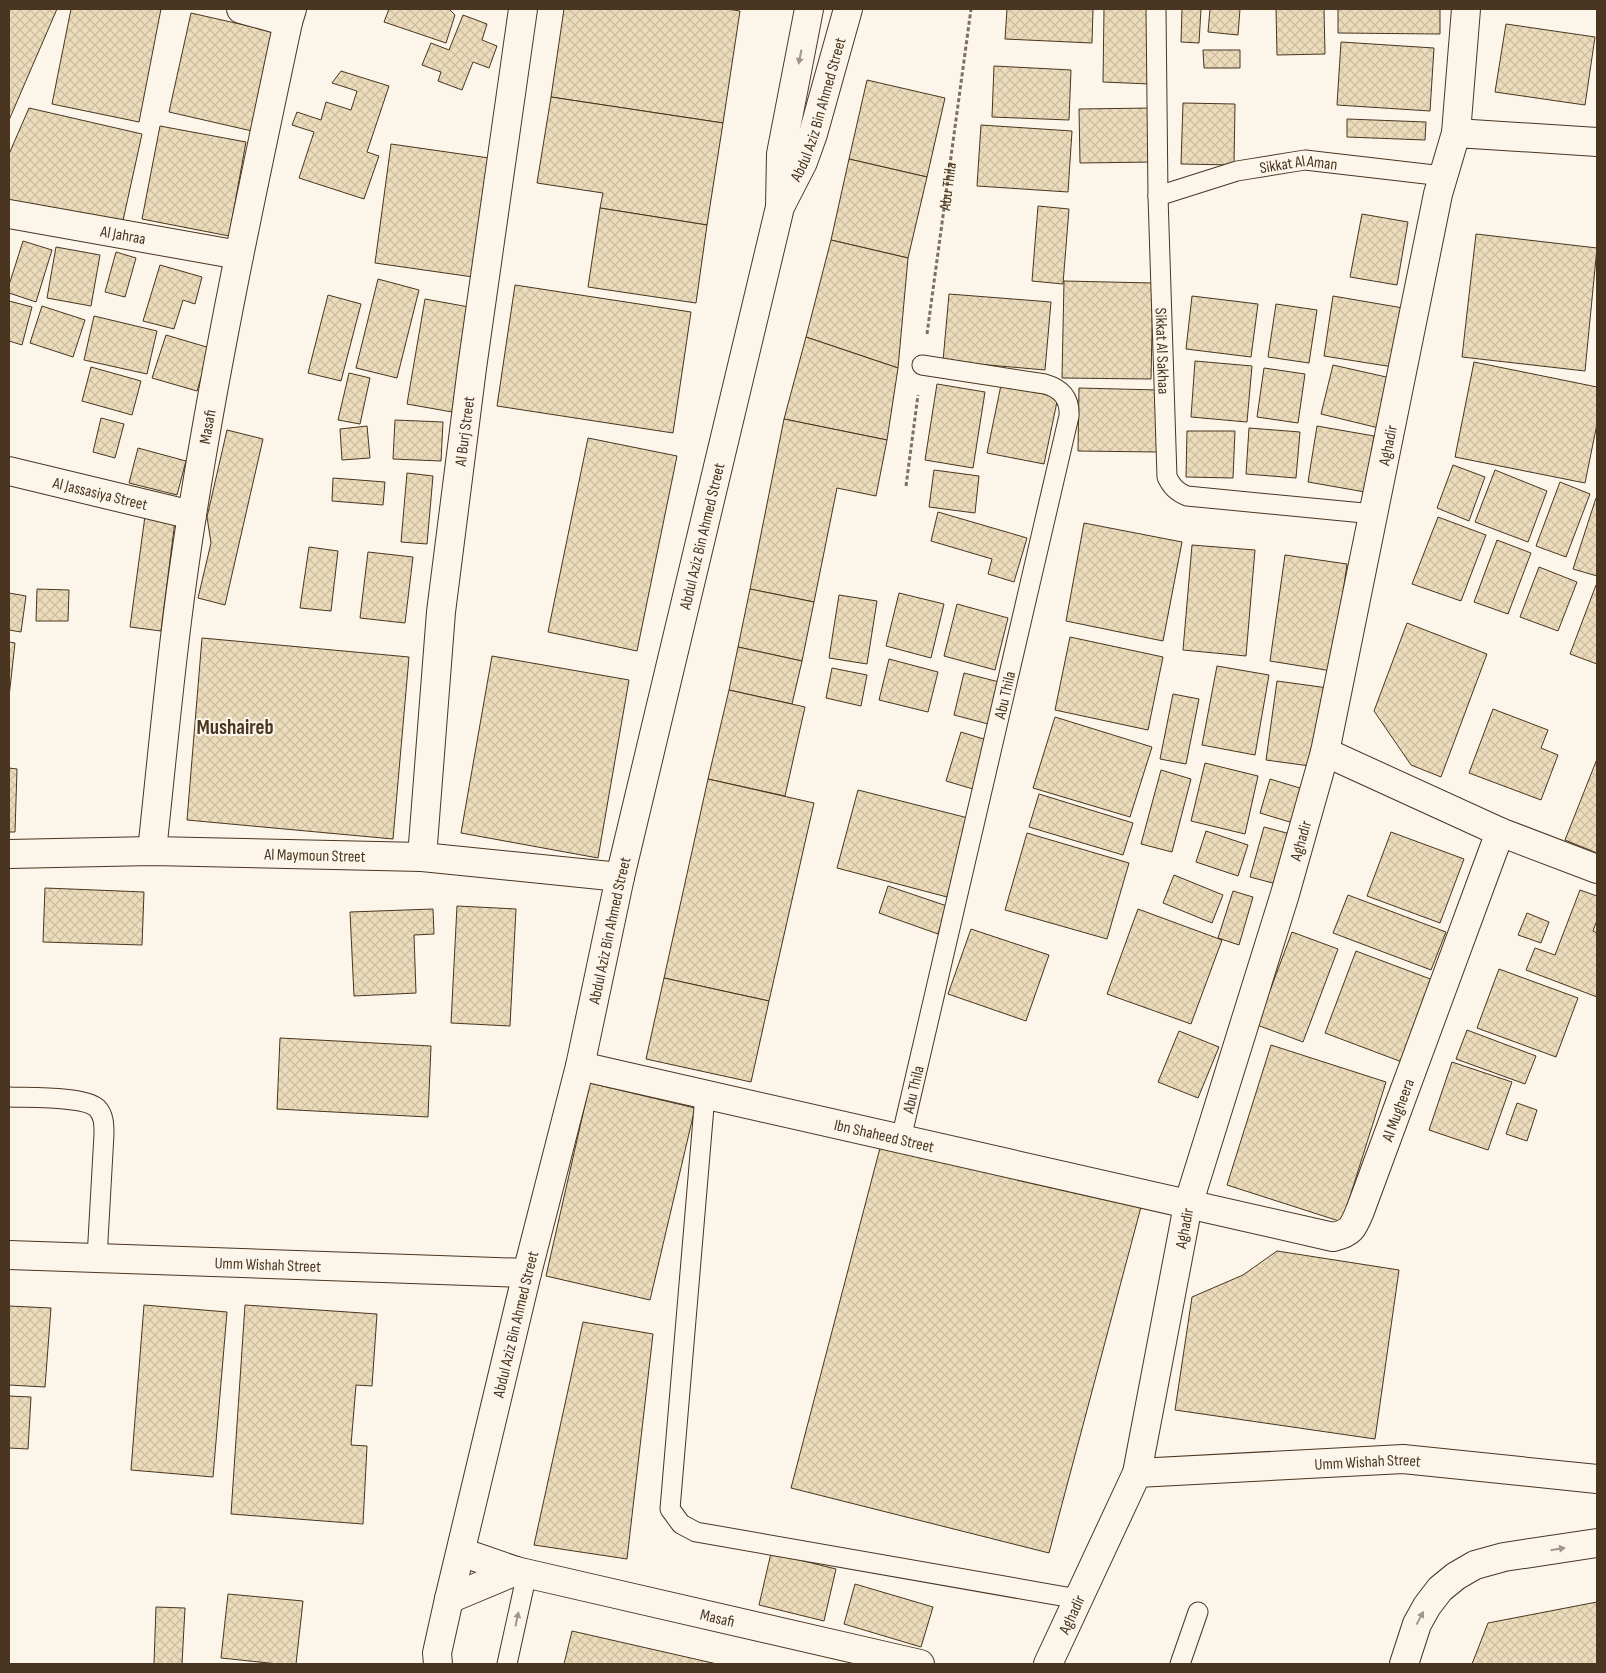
<svg xmlns="http://www.w3.org/2000/svg" width="1606" height="1673" viewBox="0 0 1606 1673" font-family="'Sofia Sans Condensed',sans-serif">
  <style>
    .building { fill: url(#building-cross-hatch); stroke: #4a3520 }
    .lines { fill: none; stroke-linecap: round; stroke-linejoin: round }
    .lane-casing { stroke: #4a3520; stroke-width: 21 }
    .street-casing { stroke: #4a3520; stroke-width: 30 }
    .secondary-casing { stroke: #4a3520; stroke-width: 30 }
    .path { stroke: #7f6f5c; stroke-width: 3; stroke-dasharray: 4 2.5; stroke-linecap: butt }
    .lane { stroke: #fbf6e9; stroke-width: 19 }
    .street { stroke: #fbf6e9; stroke-width: 28 }
    .secondary { stroke: #fbf6e9; stroke-width: 28 }
    .oneway { fill: #a29684 }
    .labels { text-anchor: middle; stroke-width: 4; stroke-linejoin: round; paint-order: stroke }
    .street-label { font-size: 16px; fill: #4a3520; stroke: #fbf6e9 }
    .district-label { font-size: 21px; font-weight: bold; fill: #4a3520; stroke: #fbf6e9 }
  </style>
  <defs>
    <pattern id="building-cross-hatch" width="8" height="8" patternUnits="userSpaceOnUse" patternTransform="scale(1.25)"><rect width="8" height="8" fill="#ecdcbc"/><path d="M0 0l8 8M0 8l8-8" fill="none" stroke="#ccbda1"/></pattern>
  </defs>
  <rect width="100%" height="100%" fill="#fbf6e9"/>
  <g class="building">
    <path d="M 9,9 L 57,9 L 9,120 Z"/>
    <path d="M 71,9 L 161,9 L 139,122 L 52,104 Z"/>
    <path d="M 389,9 L 449,9 L 455,15 L 446,43 L 384,22 Z"/>
    <path d="M 564,9 L 727,9 L 740,11 L 723,123 L 551,97 Z"/>
    <path d="M 1007,9 L 1093,9 L 1092,43 L 1005,39 Z"/>
    <path d="M 1104,9 L 1152,9 L 1150,84 L 1103,82 Z"/>
    <path d="M 1182,9 L 1201,9 L 1199,43 L 1181,42 Z"/>
    <path d="M 1210,9 L 1240,9 L 1238,35 L 1208,32 Z"/>
    <path d="M 1276,9 L 1324,9 L 1325,54 L 1277,55 Z"/>
    <path d="M 1338,9 L 1440,9 L 1440,34 L 1338,33 Z"/>
    <path d="M 191,13 L 275,32 L 252,131 L 169,112 Z"/>
    <path d="M 463,15 L 487,24 L 482,40 L 497,46 L 489,68 L 473,62 L 462,90 L 438,81 L 441,72 L 422,65 L 431,43 L 449,50 Z"/>
    <path d="M 1506,24 L 1595,37 L 1585,105 L 1495,92 Z"/>
    <path d="M 1341,42 L 1434,48 L 1430,111 L 1337,105 Z"/>
    <path d="M 1203,50 L 1240,50 L 1240,68 L 1204,68 Z"/>
    <path d="M 994,66 L 1071,70 L 1069,120 L 992,117 Z"/>
    <path d="M 341,71 L 389,86 L 367,152 L 379,156 L 364,199 L 299,178 L 314,132 L 292,125 L 297,112 L 321,120 L 326,102 L 351,110 L 357,91 L 332,83 Z"/>
    <path d="M 867,80 L 945,98 L 927,177 L 849,159 Z"/>
    <path d="M 551,97 L 723,123 L 707,225 L 600,208 L 603,193 L 537,183 Z"/>
    <path d="M 1183,103 L 1235,104 L 1234,165 L 1181,164 Z"/>
    <path d="M 29,108 L 142,134 L 122,225 L 9,207 L 9,154 Z"/>
    <path d="M 1152,108 L 1153,162 L 1080,163 L 1079,109 Z"/>
    <path d="M 1347,119 L 1426,122 L 1425,140 L 1347,137 Z"/>
    <path d="M 981,125 L 1072,131 L 1068,192 L 977,186 Z"/>
    <path d="M 160,126 L 246,142 L 229,236 L 142,219 Z"/>
    <path d="M 391,144 L 489,158 L 473,277 L 375,263 Z"/>
    <path d="M 849,159 L 927,177 L 908,258 L 831,240 Z"/>
    <path d="M 1038,206 L 1069,209 L 1063,284 L 1032,281 Z"/>
    <path d="M 600,208 L 707,225 L 696,303 L 588,287 Z"/>
    <path d="M 1362,214 L 1408,222 L 1397,285 L 1350,277 Z"/>
    <path d="M 1476,234 L 1597,248 L 1585,371 L 1462,357 Z"/>
    <path d="M 831,240 L 908,258 L 898,368 L 806,337 Z"/>
    <path d="M 23,241 L 52,250 L 36,302 L 9,293 L 9,285 Z"/>
    <path d="M 56,247 L 100,255 L 91,306 L 47,298 Z"/>
    <path d="M 116,252 L 136,258 L 125,297 L 105,292 Z"/>
    <path d="M 160,265 L 202,277 L 195,304 L 183,300 L 174,329 L 143,321 Z"/>
    <path d="M 378,279 L 419,290 L 397,378 L 356,368 Z"/>
    <path d="M 1064,281 L 1153,283 L 1151,379 L 1062,378 Z"/>
    <path d="M 515,285 L 691,312 L 673,433 L 497,406 Z"/>
    <path d="M 949,294 L 1051,302 L 1045,370 L 943,361 Z"/>
    <path d="M 328,295 L 361,304 L 341,381 L 308,373 Z"/>
    <path d="M 1192,296 L 1258,304 L 1251,357 L 1186,349 Z"/>
    <path d="M 1333,296 L 1403,308 L 1393,367 L 1324,356 Z"/>
    <path d="M 425,299 L 469,307 L 452,412 L 407,404 Z"/>
    <path d="M 9,301 L 32,307 L 22,345 L 9,341 Z"/>
    <path d="M 1276,304 L 1317,310 L 1309,363 L 1268,357 Z"/>
    <path d="M 42,306 L 85,320 L 73,357 L 30,343 Z"/>
    <path d="M 94,316 L 157,331 L 147,374 L 84,360 Z"/>
    <path d="M 166,335 L 210,348 L 197,391 L 152,378 Z"/>
    <path d="M 806,337 L 898,368 L 887,440 L 784,419 Z"/>
    <path d="M 1195,361 L 1252,366 L 1247,422 L 1191,417 Z"/>
    <path d="M 1474,362 L 1597,387 L 1597,424 L 1585,483 L 1455,457 Z"/>
    <path d="M 1333,365 L 1395,379 L 1383,429 L 1321,414 Z"/>
    <path d="M 91,367 L 141,381 L 132,415 L 82,401 Z"/>
    <path d="M 1264,368 L 1305,374 L 1298,423 L 1257,417 Z"/>
    <path d="M 349,373 L 370,378 L 360,424 L 338,420 Z"/>
    <path d="M 937,384 L 985,392 L 973,468 L 925,460 Z"/>
    <path d="M 1001,385 L 1058,397 L 1044,464 L 987,453 Z"/>
    <path d="M 1079,388 L 1158,390 L 1157,452 L 1078,451 Z"/>
    <path d="M 101,418 L 124,424 L 115,458 L 93,452 Z"/>
    <path d="M 784,419 L 887,440 L 876,496 L 837,488 L 814,602 L 750,589 Z"/>
    <path d="M 395,420 L 443,422 L 441,461 L 393,459 Z"/>
    <path d="M 367,426 L 370,458 L 342,460 L 340,429 Z"/>
    <path d="M 1317,426 L 1374,436 L 1365,492 L 1308,482 Z"/>
    <path d="M 1249,428 L 1300,432 L 1296,478 L 1246,474 Z"/>
    <path d="M 227,430 L 263,439 L 225,605 L 198,598 L 211,543 L 207,517 Z"/>
    <path d="M 1187,431 L 1235,431 L 1233,478 L 1186,477 Z"/>
    <path d="M 588,438 L 677,456 L 637,651 L 548,632 Z"/>
    <path d="M 138,448 L 186,461 L 177,495 L 129,483 Z"/>
    <path d="M 1453,465 L 1485,477 L 1469,521 L 1437,508 Z"/>
    <path d="M 934,470 L 979,476 L 975,513 L 929,507 Z"/>
    <path d="M 1495,470 L 1547,491 L 1528,542 L 1475,522 Z"/>
    <path d="M 407,473 L 433,476 L 427,544 L 401,542 Z"/>
    <path d="M 333,478 L 385,482 L 383,505 L 332,501 Z"/>
    <path d="M 1560,482 L 1590,494 L 1566,557 L 1536,546 Z"/>
    <path d="M 1596,498 L 1597,499 L 1597,576 L 1573,569 Z"/>
    <path d="M 938,512 L 1027,538 L 1014,582 L 988,574 L 992,559 L 931,541 Z"/>
    <path d="M 145,516 L 175,521 L 161,631 L 130,627 Z"/>
    <path d="M 1438,517 L 1486,535 L 1461,601 L 1412,584 Z"/>
    <path d="M 1084,523 L 1182,542 L 1163,641 L 1066,621 Z"/>
    <path d="M 1497,540 L 1531,553 L 1508,614 L 1474,602 Z"/>
    <path d="M 1192,545 L 1255,550 L 1246,656 L 1183,650 Z"/>
    <path d="M 309,547 L 338,551 L 331,611 L 300,608 Z"/>
    <path d="M 368,552 L 413,557 L 405,623 L 360,618 Z"/>
    <path d="M 1285,555 L 1347,564 L 1332,671 L 1270,661 Z"/>
    <path d="M 1539,567 L 1577,582 L 1558,631 L 1520,617 Z"/>
    <path d="M 1596,585 L 1597,586 L 1597,664 L 1570,654 Z"/>
    <path d="M 37,589 L 69,590 L 68,621 L 36,621 Z"/>
    <path d="M 750,589 L 814,602 L 802,661 L 738,647 Z"/>
    <path d="M 9,593 L 26,596 L 21,632 L 9,630 Z"/>
    <path d="M 899,593 L 944,604 L 931,658 L 886,646 Z"/>
    <path d="M 839,595 L 877,601 L 867,664 L 829,658 Z"/>
    <path d="M 957,604 L 1008,618 L 995,670 L 944,656 Z"/>
    <path d="M 1407,623 L 1487,654 L 1441,777 L 1411,765 L 1374,711 Z"/>
    <path d="M 1070,637 L 1163,657 L 1148,730 L 1055,710 Z"/>
    <path d="M 202,638 L 409,657 L 393,839 L 187,820 Z"/>
    <path d="M 9,642 L 15,643 L 9,697 Z"/>
    <path d="M 738,647 L 802,661 L 792,704 L 729,690 Z"/>
    <path d="M 492,656 L 629,680 L 598,858 L 461,833 Z"/>
    <path d="M 889,659 L 938,672 L 928,712 L 879,700 Z"/>
    <path d="M 1217,666 L 1269,675 L 1255,755 L 1202,745 Z"/>
    <path d="M 832,668 L 867,675 L 861,706 L 826,698 Z"/>
    <path d="M 964,673 L 1003,683 L 992,725 L 954,715 Z"/>
    <path d="M 1277,681 L 1328,688 L 1317,767 L 1266,760 Z"/>
    <path d="M 729,690 L 805,707 L 785,796 L 708,779 Z"/>
    <path d="M 1173,694 L 1199,699 L 1186,764 L 1160,759 Z"/>
    <path d="M 1493,709 L 1548,730 L 1541,748 L 1558,755 L 1541,800 L 1469,773 Z"/>
    <path d="M 1055,717 L 1152,747 L 1130,817 L 1033,788 Z"/>
    <path d="M 961,732 L 987,740 L 973,789 L 946,781 Z"/>
    <path d="M 1597,759 L 1597,853 L 1565,840 Z"/>
    <path d="M 1205,763 L 1258,776 L 1245,834 L 1191,821 Z"/>
    <path d="M 9,768 L 17,769 L 15,832 L 9,832 Z"/>
    <path d="M 1161,770 L 1191,779 L 1172,852 L 1141,844 Z"/>
    <path d="M 708,779 L 814,803 L 769,1001 L 664,978 Z"/>
    <path d="M 1270,779 L 1313,792 L 1303,826 L 1260,813 Z"/>
    <path d="M 858,790 L 968,818 L 947,897 L 837,868 Z"/>
    <path d="M 1039,794 L 1133,823 L 1123,855 L 1029,827 Z"/>
    <path d="M 1264,827 L 1298,836 L 1284,886 L 1250,877 Z"/>
    <path d="M 1206,831 L 1248,845 L 1238,876 L 1196,862 Z"/>
    <path d="M 1391,832 L 1464,859 L 1440,923 L 1367,896 Z"/>
    <path d="M 1027,833 L 1129,863 L 1107,939 L 1005,910 Z"/>
    <path d="M 1174,875 L 1223,895 L 1212,923 L 1163,903 Z"/>
    <path d="M 888,886 L 947,906 L 938,934 L 879,913 Z"/>
    <path d="M 45,888 L 144,892 L 142,945 L 43,942 Z"/>
    <path d="M 1580,890 L 1597,896 L 1597,920 L 1593,931 L 1597,933 L 1597,997 L 1526,970 L 1535,948 L 1555,955 Z"/>
    <path d="M 1233,891 L 1253,897 L 1239,945 L 1218,938 Z"/>
    <path d="M 1348,895 L 1446,932 L 1431,970 L 1333,933 Z"/>
    <path d="M 457,906 L 516,909 L 510,1026 L 451,1023 Z"/>
    <path d="M 433,909 L 434,934 L 414,935 L 416,993 L 354,996 L 350,912 Z"/>
    <path d="M 1138,909 L 1222,940 L 1191,1024 L 1107,994 Z"/>
    <path d="M 1527,913 L 1549,922 L 1541,943 L 1518,935 Z"/>
    <path d="M 971,929 L 1049,955 L 1026,1021 L 948,994 Z"/>
    <path d="M 1292,932 L 1338,949 L 1303,1042 L 1257,1025 Z"/>
    <path d="M 1356,951 L 1433,980 L 1402,1062 L 1325,1033 Z"/>
    <path d="M 1499,969 L 1578,998 L 1556,1057 L 1477,1028 Z"/>
    <path d="M 664,978 L 769,1001 L 751,1082 L 646,1059 Z"/>
    <path d="M 1467,1030 L 1536,1056 L 1525,1084 L 1456,1059 Z"/>
    <path d="M 1179,1031 L 1219,1047 L 1198,1098 L 1158,1082 Z"/>
    <path d="M 280,1038 L 431,1046 L 428,1117 L 277,1109 Z"/>
    <path d="M 1271,1045 L 1386,1082 L 1342,1222 L 1227,1185 Z"/>
    <path d="M 1452,1062 L 1512,1082 L 1488,1150 L 1429,1130 Z"/>
    <path d="M 590,1083 L 695,1108 L 650,1300 L 546,1276 Z"/>
    <path d="M 1517,1103 L 1537,1110 L 1527,1141 L 1506,1134 Z"/>
    <path d="M 880,1148 L 1141,1207 L 1049,1553 L 791,1488 Z"/>
    <path d="M 1277,1251 L 1399,1270 L 1375,1439 L 1175,1410 L 1192,1297 L 1243,1275 Z"/>
    <path d="M 144,1305 L 227,1312 L 213,1477 L 131,1470 Z"/>
    <path d="M 245,1305 L 377,1314 L 372,1386 L 356,1385 L 351,1445 L 367,1446 L 363,1524 L 231,1514 Z"/>
    <path d="M 9,1306 L 51,1308 L 45,1387 L 9,1385 Z"/>
    <path d="M 583,1322 L 653,1334 L 627,1559 L 534,1545 Z"/>
    <path d="M 9,1396 L 31,1397 L 28,1449 L 9,1448 Z"/>
    <path d="M 771,1553 L 836,1569 L 824,1621 L 759,1605 Z"/>
    <path d="M 855,1584 L 933,1607 L 921,1647 L 844,1624 Z"/>
    <path d="M 228,1594 L 303,1601 L 296,1664 L 278,1664 L 221,1658 Z"/>
    <path d="M 1597,1602 L 1597,1664 L 1472,1664 L 1488,1623 Z"/>
    <path d="M 156,1607 L 185,1608 L 182,1664 L 154,1664 Z"/>
    <path d="M 572,1631 L 717,1664 L 564,1664 Z"/>
  </g>
  <g class="lines">
    <defs>
      <g id="lane">
        <path id="s2" d="M 1156,9 L 1158,196 L 1167,477 C 1172,487 1177,492 1187,496 L 1374,514"/>
        <path id="s3" d="M 1158,196 L 1237,171 L 1305,160 L 1443,176"/>
        <path d="M 705,1095 L 670,1509 L 681,1524 L 696,1532 L 1078,1599"/>
        <path d="M 9,1097 C 28,1098 84,1096 97,1108 C 104,1115 104,1125 104,1134 L 97,1258"/>
        <path id="s4" d="M 901,1139 L 1069,416 C 1070,399 1062,389 1045,384 L 922,365"/>
        <path d="M 507,1664 L 527,1573"/>
        <path d="M 1180,1664 L 1198,1612"/>
      </g>
      <g id="street">
        <path d="M 241,9 L 288,22"/>
        <path d="M 1456,133 L 1466,9"/>
        <path id="s5" d="M 9,214 L 239,255"/>
        <path id="s6" d="M 9,471 L 192,515"/>
        <path d="M 1325,752 L 1500,832 L 1597,869"/>
        <path id="s7" d="M 152,851 C 164,739 174,626 192,515 C 218,350 253,186 288,22 L 292,9"/>
        <path id="s8" d="M 9,854 L 152,851 L 422,857 L 620,877"/>
        <path id="s9" d="M 422,857 L 441,612 L 472,368 L 523,9"/>
        <path id="s10" d="M 580,1066 L 1333,1237 C 1351,1233 1353,1228 1360,1211 L 1500,832"/>
        <path id="s11" d="M 9,1255 L 527,1273"/>
        <path id="s12" d="M 1137,1473 L 1403,1459 L 1597,1479"/>
        <path id="s13" d="M 461,1552 L 516,1571 L 920,1664"/>
        <path d="M 449,1599 L 516,1571"/>
        <path id="s14" d="M 1048,1664 L 1137,1473 L 1188,1205 L 1285,894 L 1325,752 L 1438,194 L 1456,133 L 1597,142"/>
        <path d="M 1404,1664 L 1417,1624 L 1427,1606 L 1440,1589 L 1456,1576 L 1475,1565 L 1504,1557 L 1597,1543"/>
      </g>
      <g id="secondary">
        <path id="s15" d="M 782,203 L 803,162 L 813,134 L 848,9"/>
        <path id="s16" d="M 438,1664 L 437,1653 L 449,1599 L 527,1273 L 580,1066 L 620,877 L 780,207 L 781,154 L 809,9"/>
      </g>
    </defs>
    <use href="#lane" class="lane-casing"/>
    <use href="#street" class="street-casing"/>
    <use href="#secondary" class="secondary-casing"/>
    <g class="path">
      <path id="s1" d="M 927,334 L 971,9"/>
      <path d="M 906,486 L 918,395"/>
    </g>
    <use href="#lane" class="lane"/>
    <use href="#street" class="street"/>
    <use href="#secondary" class="secondary"/>
  </g>
  <defs><path id="oneway-solid" d="M-6-.8H1V-3.2L6.5 0L1 3.2V.8H-6Z" transform="scale(1.25)"/></defs>
  <g class="oneway">
    <use href="#oneway-solid" transform="translate(800 57) rotate(101)"/>
    <use href="#oneway-solid" transform="translate(1558 1549) rotate(-9)"/>
    <use href="#oneway-solid" transform="translate(1420 1618) rotate(-62)"/>
    <use href="#oneway-solid" transform="translate(517 1619) rotate(-78)"/>
  </g>
  <g class="labels">
    <g class="street-label">
      <text dy="6" stroke="none"><textPath href="#s15" startOffset="101">Abdul Aziz Bin Ahmed Street</textPath></text>
      <text dy="6" stroke="none"><textPath href="#s3" startOffset="145">Sikkat Al Aman</textPath></text>
      <text dy="6" stroke="none"><textPath href="#s1" startOffset="149">Abu Thila</textPath></text>
      <text dy="6" stroke="none"><textPath href="#s5" startOffset="116">Al Jahraa</textPath></text>
      <text dy="6" stroke="none"><textPath href="#s2" startOffset="342">Sikkat Al Sakhaa</textPath></text>
      <text dy="6" stroke="none"><textPath href="#s7" startOffset="428">Masafi</textPath></text>
      <text dy="6" stroke="none"><textPath href="#s9" startOffset="428">Al Burj Street</textPath></text>
      <text dy="6" stroke="none"><textPath href="#s14" startOffset="1270">Aghadir</textPath></text>
      <text dy="6" stroke="none"><textPath href="#s6" startOffset="94">Al Jassasiya Street</textPath></text>
      <text dy="6" stroke="none"><textPath href="#s16" startOffset="1159">Abdul Aziz Bin Ahmed Street</textPath></text>
      <text dy="6" stroke="none"><textPath href="#s4" startOffset="456">Abu Thila</textPath></text>
      <text dy="6" stroke="none"><textPath href="#s14" startOffset="865">Aghadir</textPath></text>
      <text dy="6" stroke="none"><textPath href="#s8" startOffset="306">Al Maymoun Street</textPath></text>
      <text dy="6" stroke="none"><textPath href="#s16" startOffset="754">Abdul Aziz Bin Ahmed Street</textPath></text>
      <text dy="6" stroke="none"><textPath href="#s4" startOffset="51">Abu Thila</textPath></text>
      <text dy="6" stroke="none"><textPath href="#s10" startOffset="920">Al Mugheera</textPath></text>
      <text dy="6" stroke="none"><textPath href="#s10" startOffset="312">Ibn Shaheed Street</textPath></text>
      <text dy="6" stroke="none"><textPath href="#s14" startOffset="460">Aghadir</textPath></text>
      <text dy="6" stroke="none"><textPath href="#s11" startOffset="259">Umm Wishah Street</textPath></text>
      <text dy="6" stroke="none"><textPath href="#s16" startOffset="349">Abdul Aziz Bin Ahmed Street</textPath></text>
      <text dy="6" stroke="none"><textPath href="#s12" startOffset="231">Umm Wishah Street</textPath></text>
      <text dy="6" stroke="none"><textPath href="#s14" startOffset="55">Aghadir</textPath></text>
      <text dy="6" stroke="none"><textPath href="#s13" startOffset="265">Masafi</textPath></text>
    </g>
    <g class="district-label">
      <text x="235" y="734">Mushaireb</text>
    </g>
  </g>
  <rect width="1606" height="1673" fill="none" stroke="#4a3520" stroke-width="20"/>
</svg>
